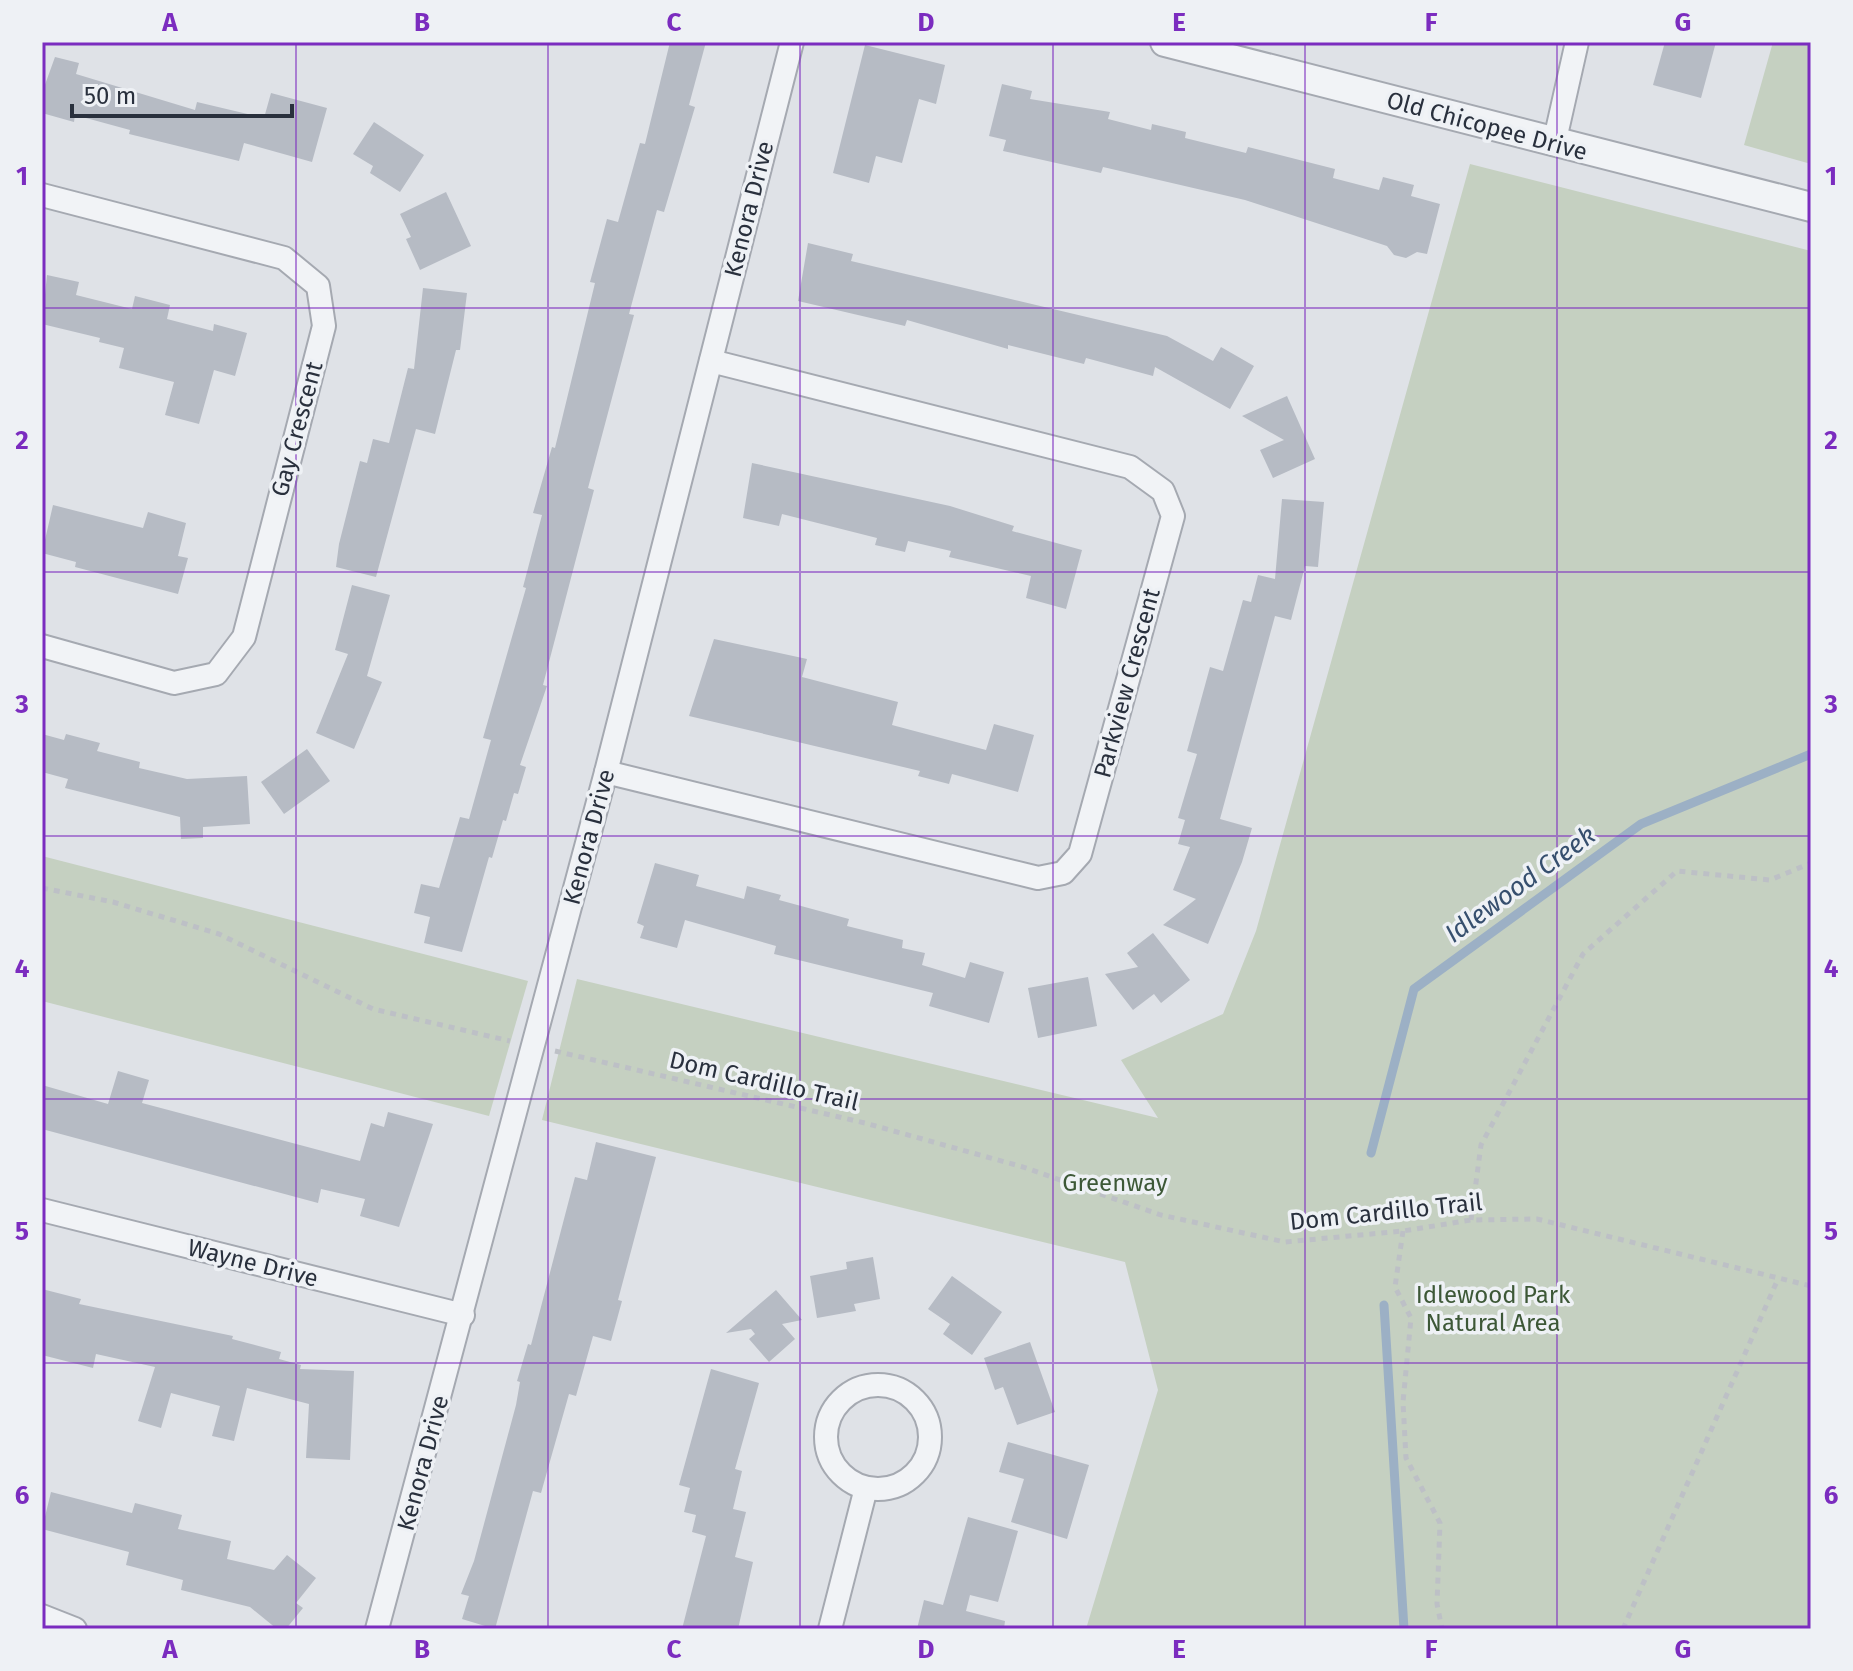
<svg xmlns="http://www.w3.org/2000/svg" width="1853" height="1671" viewBox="0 0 1853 1671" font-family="'Fira Sans',sans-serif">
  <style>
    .green { fill: #c5d0c1 }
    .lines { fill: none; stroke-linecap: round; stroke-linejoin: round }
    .stream { stroke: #9cb0c5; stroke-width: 9 }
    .building { fill: #b6bbc4 }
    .minor-casing { stroke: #a5a9b1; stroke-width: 26 }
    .tertiary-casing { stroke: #a5a9b1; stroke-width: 32 }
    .path { stroke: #bdc0c6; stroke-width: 5; stroke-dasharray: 6 6; stroke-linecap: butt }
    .minor { stroke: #f1f3f6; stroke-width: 22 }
    .tertiary { stroke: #f1f3f6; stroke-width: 28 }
    .grid { fill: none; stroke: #7b2cbf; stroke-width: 2; stroke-opacity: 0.55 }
    .labels { text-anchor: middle; stroke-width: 7; stroke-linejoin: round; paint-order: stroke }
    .street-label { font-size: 24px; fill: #29303d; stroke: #eef1f5 }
    .park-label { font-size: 24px; fill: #3d5837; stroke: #eef1f5 }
    .water-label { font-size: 26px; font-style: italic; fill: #364f6e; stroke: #eef1f5 }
    .neatline { fill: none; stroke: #7b2cbf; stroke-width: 3 }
    .grid-label { font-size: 26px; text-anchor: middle; font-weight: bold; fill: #7b2cbf }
  </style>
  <rect width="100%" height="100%" fill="#dfe2e7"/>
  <g class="green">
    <path d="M 1773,42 L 1811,42 L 1811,164 L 1744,145 Z"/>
    <path d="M 1470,164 L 1811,251 L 1811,1629 L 1086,1629 L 1158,1390 L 1125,1262 L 542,1120 L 577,979 L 1158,1118 L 1121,1060 L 1223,1014 L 1256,931 Z"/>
    <path d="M 42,856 L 528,981 L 489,1116 L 42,1001 Z"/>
  </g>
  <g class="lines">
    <g class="stream">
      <path d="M 1371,1153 L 1414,989 L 1641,824 L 1811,754"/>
      <path d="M 1384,1305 L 1404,1629"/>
    </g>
  </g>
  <g class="building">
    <path d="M 670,42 L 706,42 L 689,105 L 695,107 L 664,212 L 657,210 L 629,314 L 634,315 L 588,488 L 594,490 L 543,685 L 547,686 L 520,765 L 526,767 L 518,794 L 514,793 L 506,821 L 503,820 L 492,858 L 489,857 L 462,952 L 424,943 L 430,917 L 414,913 L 421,884 L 439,888 L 460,817 L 469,819 L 491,740 L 483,738 L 526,588 L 523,587 L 542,515 L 533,513 L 552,447 L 555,448 L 595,283 L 590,282 L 607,219 L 618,222 L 640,143 L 645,144 Z"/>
    <path d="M 1665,42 L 1716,42 L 1701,98 L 1653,85 Z"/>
    <path d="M 865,45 L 945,65 L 936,104 L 919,99 L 902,163 L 876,156 L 869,183 L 833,173 Z"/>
    <path d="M 55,57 L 79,63 L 76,74 L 195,110 L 197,102 L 264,118 L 271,93 L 327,108 L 312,162 L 244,143 L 239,161 L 129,134 L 130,130 L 75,115 L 74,122 L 42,113 L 42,93 Z"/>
    <path d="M 1002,84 L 1032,91 L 1030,99 L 1110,112 L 1108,119 L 1151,130 L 1152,124 L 1186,132 L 1185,138 L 1246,153 L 1248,147 L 1335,169 L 1333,178 L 1379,190 L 1383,177 L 1414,185 L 1411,196 L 1440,204 L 1427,254 L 1417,252 L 1406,258 L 1394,255 L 1387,246 L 1245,200 L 1103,167 L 1101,173 L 1003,151 L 1006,140 L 989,136 Z"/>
    <path d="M 374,122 L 424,155 L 400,192 L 370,173 L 373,166 L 353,154 Z"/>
    <path d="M 446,192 L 471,246 L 420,270 L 406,239 L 411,237 L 400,214 Z"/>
    <path d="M 808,243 L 853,254 L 851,261 L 1167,336 L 1213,361 L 1221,347 L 1254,366 L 1230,409 L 1155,367 L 1153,376 L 1086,358 L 1084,364 L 1008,345 L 1008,349 L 907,320 L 905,326 L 798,301 Z"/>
    <path d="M 47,275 L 79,282 L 76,295 L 132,309 L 135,296 L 170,305 L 167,319 L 213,331 L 214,324 L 247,333 L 235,376 L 214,370 L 199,424 L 165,415 L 174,382 L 119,368 L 124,348 L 99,342 L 100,338 L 42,324 Z"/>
    <path d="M 423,288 L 467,293 L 460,350 L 456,350 L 435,434 L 416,429 L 376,577 L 336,567 L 339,544 L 360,461 L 367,463 L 373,439 L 389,443 L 408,368 L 414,369 Z"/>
    <path d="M 1287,396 L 1315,459 L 1273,478 L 1260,450 L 1284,440 L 1242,416 Z"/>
    <path d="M 752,463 L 950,506 L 1014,526 L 1012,531 L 1082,550 L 1066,609 L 1026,598 L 1031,576 L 949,557 L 951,551 L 908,541 L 905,552 L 875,545 L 877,538 L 782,514 L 779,526 L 743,518 Z"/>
    <path d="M 1282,499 L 1324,502 L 1318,567 L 1305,566 L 1291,620 L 1275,616 L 1220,819 L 1252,828 L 1242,862 L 1208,944 L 1163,925 L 1196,899 L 1173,890 L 1190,847 L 1178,844 L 1185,820 L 1178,818 L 1197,754 L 1187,751 L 1210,667 L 1223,671 L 1243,600 L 1251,602 L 1258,575 L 1275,579 Z"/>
    <path d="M 53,505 L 143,528 L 148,512 L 186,523 L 178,556 L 188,558 L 178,594 L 75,567 L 76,562 L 42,553 Z"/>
    <path d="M 352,585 L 390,595 L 367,676 L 382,682 L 354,749 L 316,733 L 348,654 L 335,650 Z"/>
    <path d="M 714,639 L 807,659 L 802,677 L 898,702 L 892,725 L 986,750 L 994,724 L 1034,735 L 1018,792 L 952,774 L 949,784 L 918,776 L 920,771 L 689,716 Z"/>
    <path d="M 42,734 L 64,740 L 66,734 L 100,743 L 97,751 L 140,762 L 139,768 L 187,779 L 247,776 L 250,824 L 203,827 L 203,838 L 181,839 L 180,817 L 65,788 L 68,779 L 42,772 Z"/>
    <path d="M 307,749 L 330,781 L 284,814 L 261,782 Z"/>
    <path d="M 655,863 L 699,875 L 696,886 L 744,899 L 747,886 L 781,895 L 779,900 L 849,919 L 847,926 L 903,940 L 902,948 L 925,953 L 922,965 L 965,978 L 970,962 L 1004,972 L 989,1023 L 929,1006 L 933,993 L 774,954 L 776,946 L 685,920 L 677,948 L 640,938 L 644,926 L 637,923 Z"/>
    <path d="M 1153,933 L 1190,980 L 1161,1003 L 1154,994 L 1133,1010 L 1105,974 L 1138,967 L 1127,953 Z"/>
    <path d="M 1088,977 L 1097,1026 L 1038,1038 L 1028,988 Z"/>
    <path d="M 118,1071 L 149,1080 L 142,1103 L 360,1161 L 371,1123 L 384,1127 L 388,1112 L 433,1124 L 399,1227 L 360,1216 L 365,1199 L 321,1189 L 318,1203 L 42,1129 L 42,1085 L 108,1104 Z"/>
    <path d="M 596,1142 L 656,1157 L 618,1300 L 622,1301 L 611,1341 L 593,1336 L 576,1396 L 569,1394 L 541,1493 L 533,1491 L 495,1629 L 462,1619 L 469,1596 L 461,1594 L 474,1561 L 516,1405 L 520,1382 L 517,1381 L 528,1344 L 531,1345 L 575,1177 L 587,1180 Z"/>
    <path d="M 873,1257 L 880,1299 L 854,1304 L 856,1311 L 817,1318 L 810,1276 L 847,1269 L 846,1262 Z"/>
    <path d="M 952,1276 L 1002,1312 L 972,1355 L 943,1334 L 950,1324 L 928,1309 Z"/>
    <path d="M 42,1289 L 81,1299 L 79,1304 L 233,1336 L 232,1339 L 281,1352 L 279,1359 L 301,1365 L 300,1369 L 354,1371 L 350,1460 L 306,1458 L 309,1404 L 247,1388 L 234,1441 L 212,1436 L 220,1406 L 171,1393 L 161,1428 L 138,1421 L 155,1367 L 96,1354 L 93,1368 L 42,1355 Z"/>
    <path d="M 776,1290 L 802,1320 L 782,1324 L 795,1339 L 769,1362 L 749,1339 L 755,1334 L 751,1329 L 726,1333 Z"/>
    <path d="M 1030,1342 L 1055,1412 L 1017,1425 L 1003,1387 L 995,1390 L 984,1358 Z"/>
    <path d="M 711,1369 L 759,1383 L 735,1469 L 742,1471 L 733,1509 L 746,1512 L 735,1557 L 753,1562 L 738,1629 L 682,1629 L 706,1536 L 692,1532 L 696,1515 L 684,1512 L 690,1488 L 679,1485 Z"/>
    <path d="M 1008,1442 L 1089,1465 L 1067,1539 L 1011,1522 L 1024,1479 L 999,1472 Z"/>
    <path d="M 51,1492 L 132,1513 L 135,1503 L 182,1515 L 178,1529 L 231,1541 L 227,1559 L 274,1570 L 287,1555 L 316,1578 L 296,1603 L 303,1608 L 286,1629 L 277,1629 L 250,1607 L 181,1590 L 183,1580 L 126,1565 L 129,1552 L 42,1529 Z"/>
    <path d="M 968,1517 L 1018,1531 L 998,1602 L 970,1595 L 966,1611 L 1005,1621 L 1004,1629 L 917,1629 L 924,1600 L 943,1605 Z"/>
  </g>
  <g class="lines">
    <defs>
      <g id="minor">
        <path d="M 1554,144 L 1577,42"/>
        <path d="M 42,195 L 284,258 L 318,286 L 324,326 L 244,637 L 216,674 L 174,683 L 42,646"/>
        <path d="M 606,772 L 1038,878 L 1063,873 L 1080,854 L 1173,516 L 1163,491 L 1130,467 L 711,361"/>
        <path d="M 42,1210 L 463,1315"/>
        <circle cx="878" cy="1437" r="52"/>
        <path d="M 42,1616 L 75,1629"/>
        <path d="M 377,1629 L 606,772 L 792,42"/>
        <path d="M 830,1629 L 866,1488"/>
      </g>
      <path id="tertiary" d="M 1165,42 L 1811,207"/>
    </defs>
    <use href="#minor" class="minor-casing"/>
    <use href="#tertiary" class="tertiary-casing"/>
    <g class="path">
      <path d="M 42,888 L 113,902 L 219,934 L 373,1009 L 510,1041"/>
      <path d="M 555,1051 L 865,1123 L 1023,1167 L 1161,1215 L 1285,1242 L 1403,1231 L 1471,1220 L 1537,1219 L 1811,1286"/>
      <path d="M 1471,1220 L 1481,1145 L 1583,954 L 1677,871 L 1770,880 L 1811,863"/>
      <path d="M 1403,1231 L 1395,1287 L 1411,1318 L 1403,1402 L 1406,1458 L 1440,1523 L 1437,1604 L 1442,1629"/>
      <path d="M 1623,1629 L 1778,1279"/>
    </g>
    <use href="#minor" class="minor"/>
    <use href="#tertiary" class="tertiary"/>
  </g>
  <path class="grid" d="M 296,42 L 296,1629M 548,42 L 548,1629M 800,42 L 800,1629M 1053,42 L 1053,1629M 1305,42 L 1305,1629M 1557,42 L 1557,1629M 42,308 L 1811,308M 42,572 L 1811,572M 42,836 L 1811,836M 42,1099 L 1811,1099M 42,1363 L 1811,1363"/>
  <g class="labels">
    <g class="street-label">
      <text transform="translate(1487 126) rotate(15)" y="8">Old Chicopee Drive</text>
      <text transform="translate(749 209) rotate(-76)" y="8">Kenora Drive</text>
      <text transform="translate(297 429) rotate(-75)" y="8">Gay Crescent</text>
      <text transform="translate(1127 683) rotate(-75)" y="8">Parkview Crescent</text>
      <text transform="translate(589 837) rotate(-75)" y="8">Kenora Drive</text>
      <text transform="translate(764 1081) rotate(13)" y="8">Dom Cardillo Trail</text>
      <text transform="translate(1386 1212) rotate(-6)" y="8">Dom Cardillo Trail</text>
      <text transform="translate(253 1263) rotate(14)" y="8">Wayne Drive</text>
      <text transform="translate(423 1463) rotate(-75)" y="8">Kenora Drive</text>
    </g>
    <g class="park-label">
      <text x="1115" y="1191">Greenway</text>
      <text x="1493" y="1303">Idlewood Park<tspan x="1493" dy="28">Natural Area</tspan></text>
    </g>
    <g class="water-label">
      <text transform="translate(1520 884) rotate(-36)" y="9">Idlewood Creek</text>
    </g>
  </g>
  <rect width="1853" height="1671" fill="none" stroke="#eef1f5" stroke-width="88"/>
  <path d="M72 104v12h220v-12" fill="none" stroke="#29303d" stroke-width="4"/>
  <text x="84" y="104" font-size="24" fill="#29303d" stroke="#eef1f5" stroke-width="6" paint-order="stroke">50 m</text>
  <rect x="44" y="44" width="1765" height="1583" class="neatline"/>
  <g class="grid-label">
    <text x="170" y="31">A</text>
    <text x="422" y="31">B</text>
    <text x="674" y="31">C</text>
    <text x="926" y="31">D</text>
    <text x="1179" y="31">E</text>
    <text x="1431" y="31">F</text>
    <text x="1683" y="31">G</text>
    <text x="22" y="185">1</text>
    <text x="1831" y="185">1</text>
    <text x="22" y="449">2</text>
    <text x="1831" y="449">2</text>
    <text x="22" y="713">3</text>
    <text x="1831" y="713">3</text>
    <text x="22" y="977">4</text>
    <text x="1831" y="977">4</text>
    <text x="22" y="1240">5</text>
    <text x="1831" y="1240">5</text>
    <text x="22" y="1504">6</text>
    <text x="1831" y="1504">6</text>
    <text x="170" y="1658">A</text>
    <text x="422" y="1658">B</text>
    <text x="674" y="1658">C</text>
    <text x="926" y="1658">D</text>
    <text x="1179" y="1658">E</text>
    <text x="1431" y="1658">F</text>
    <text x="1683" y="1658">G</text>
  </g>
</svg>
